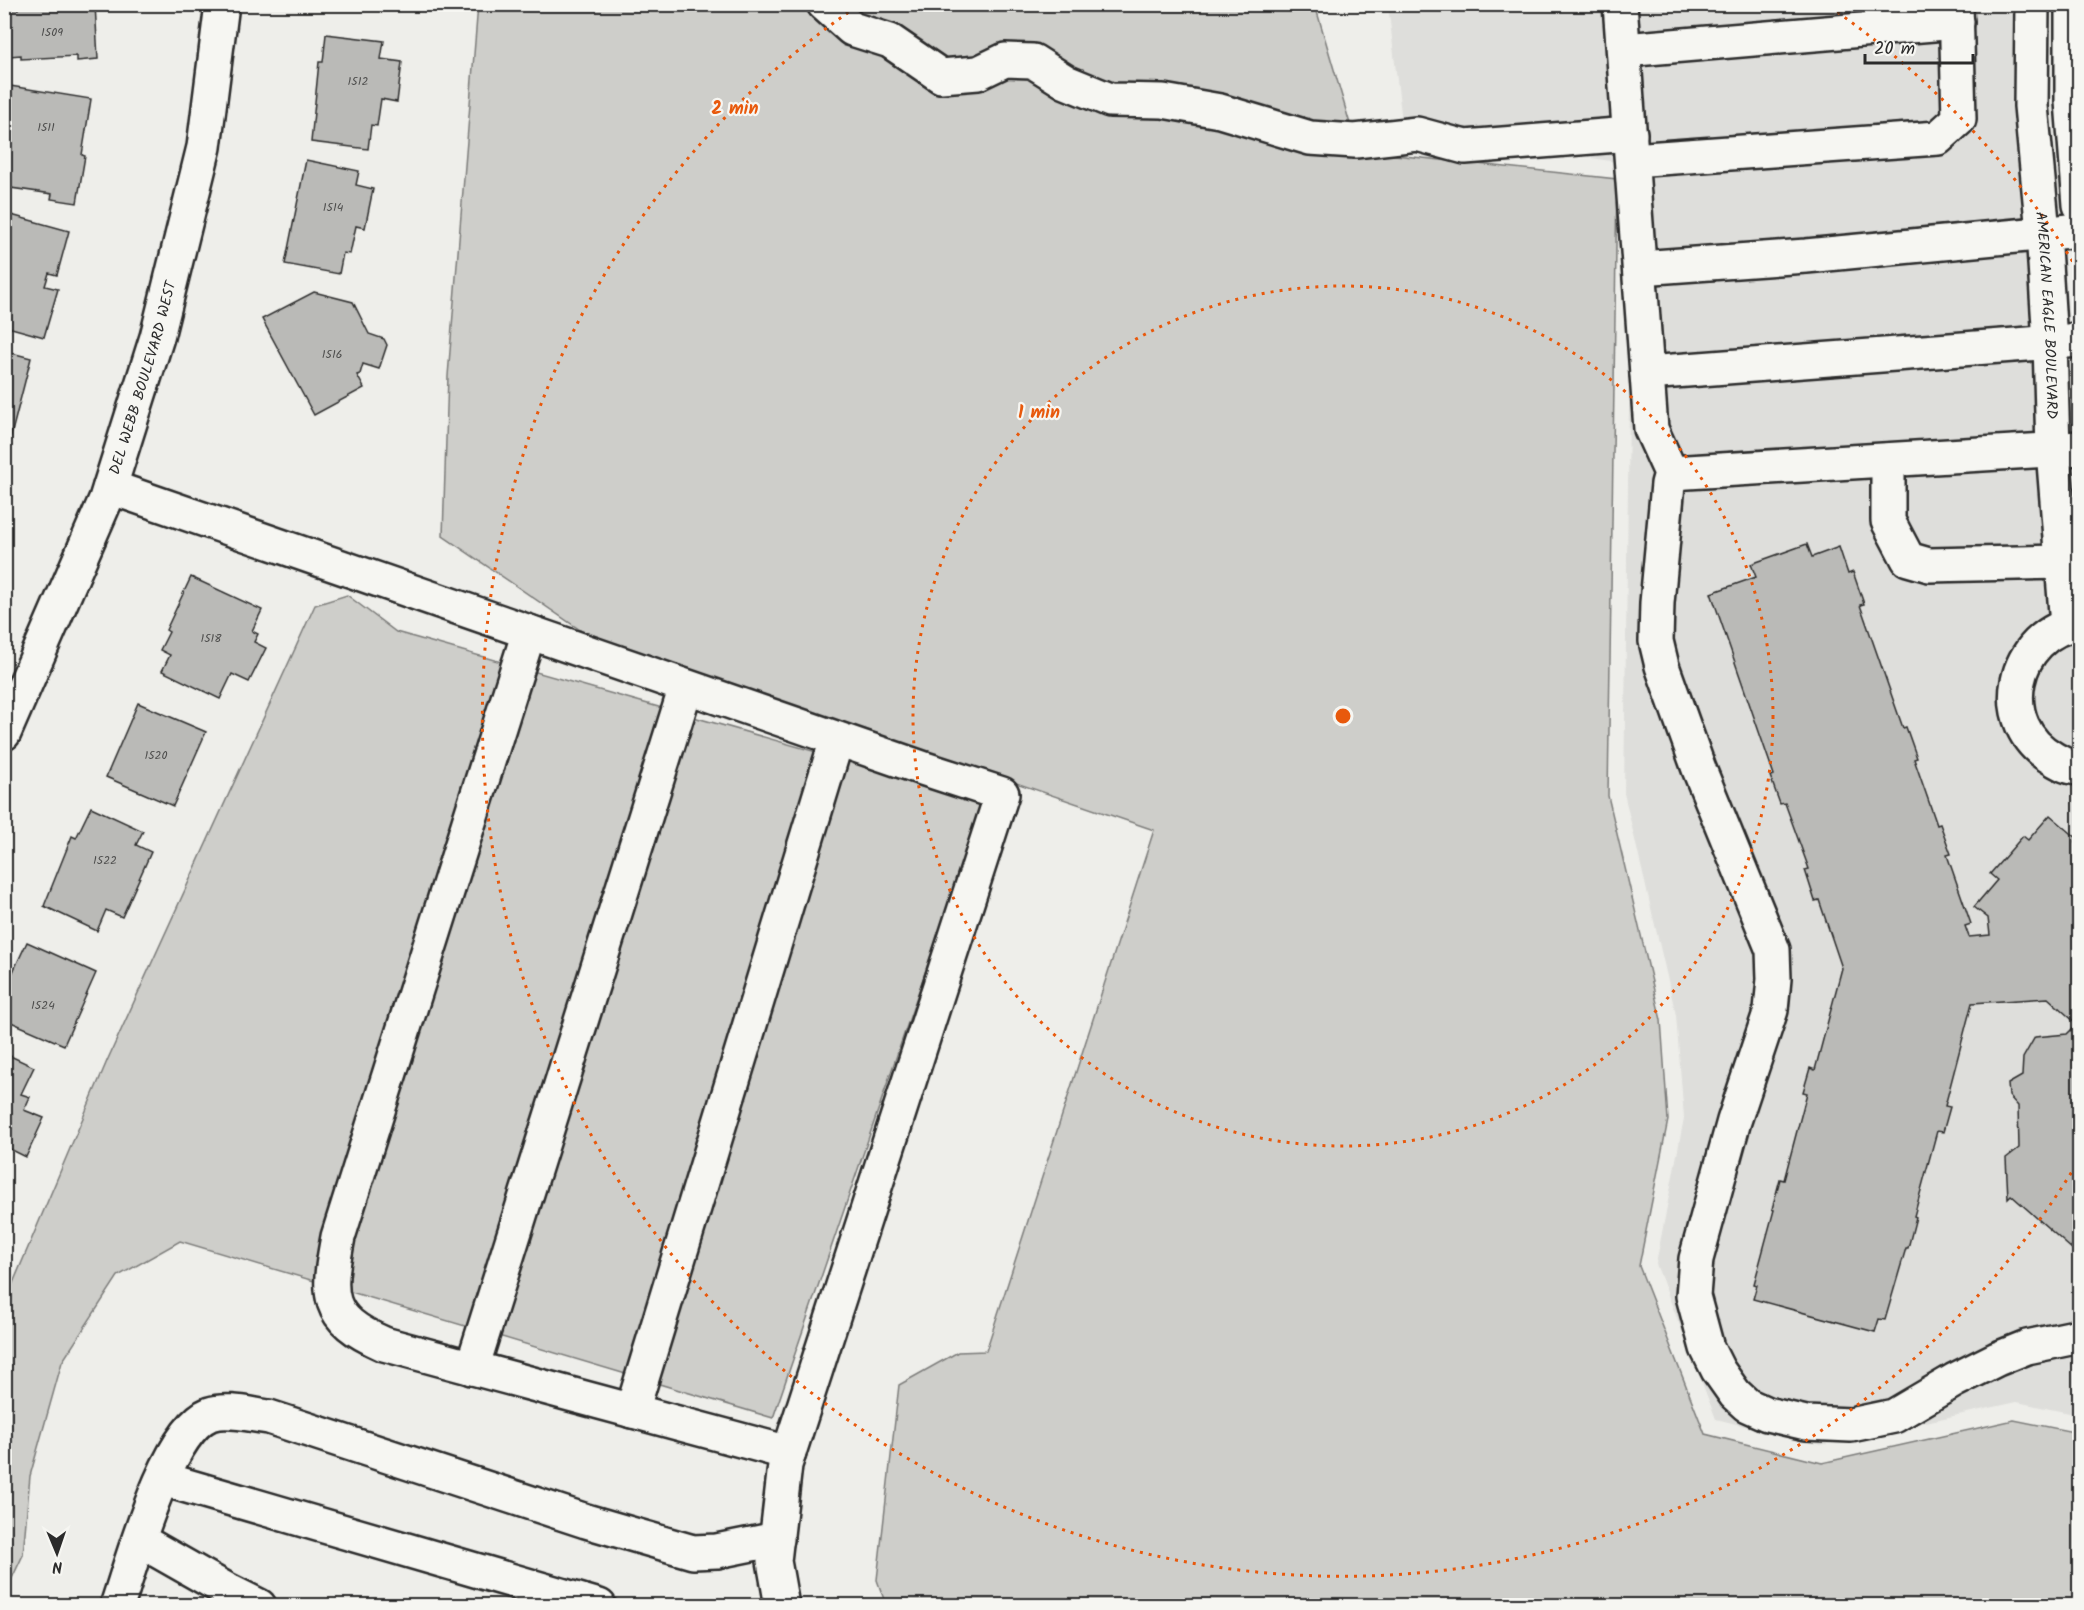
<svg xmlns="http://www.w3.org/2000/svg" width="2084" height="1610" viewBox="0 0 2084 1610" font-family="Kalam,sans-serif">
  <style>
    .built { fill: #dededb }
    .green { fill: #cececa; stroke: #7c7c7a; stroke-width: 1.5 }
    .building { fill: #babab7; stroke: #2b2b2b; stroke-width: 1.5 }
    .lines { fill: none; stroke-linecap: round; stroke-linejoin: round }
    .minor-casing { stroke: #2b2b2b; stroke-width: 38 }
    .minor { stroke: #f6f6f2; stroke-width: 33 }
    .ring { fill: none; stroke: #e8590c; stroke-width: 3; stroke-dasharray: 3 6 }
    .labels { text-anchor: middle; stroke-width: 4.5; stroke-linejoin: round; paint-order: stroke }
    .number-label { font-size: 12px; fill: #4f4f4e }
    .street-label { font-size: 15px; fill: #2b2b2b; stroke: #f6f6f2 }
    .centre { fill: #e8590c; stroke: #f6f6f2; stroke-width: 3 }
    .ring-label { font-size: 18px; text-anchor: middle; font-weight: bold; fill: #e8590c; stroke: #f6f6f2; stroke-width: 4.5; stroke-linejoin: round; paint-order: stroke }
  </style>
  <rect width="100%" height="100%" fill="#eeeeea"/>
  <filter id="ink" filterUnits="userSpaceOnUse"><feTurbulence type="fractalNoise" baseFrequency=".0167" numOctaves="2"/><feDisplacementMap in="SourceGraphic" scale="12" xChannelSelector="R" yChannelSelector="G"/><feConvolveMatrix kernelMatrix="1 2 1 2 8 2 1 2 1" color-interpolation-filters="sRGB"/></filter>
  <g filter="url(#ink)">
    <path class="built" d="M 1388,5 L 2013,5 L 2012,106 L 2024,234 L 2031,343 L 2035,452 L 2050,647 L 2080,645 L 2079,1415 L 2017,1402 L 1821,1445 L 1716,1419 L 1656,1264 L 1684,1118 L 1676,1015 L 1624,793 L 1632,180 L 1622,163 L 1592,158 L 1591,146 L 1404,138 Z"/>
    <g class="green">
      <path d="M 478,5 L 1315,5 L 1358,151 L 1617,179 L 1608,796 L 1661,1020 L 1668,1120 L 1639,1266 L 1705,1434 L 1822,1463 L 2014,1420 L 2079,1433 L 2079,1605 L 886,1605 L 877,1580 L 899,1385 L 958,1352 L 986,1351 L 1154,830 L 592,638 L 443,536 L 448,376 Z"/>
      <path d="M 347,595 L 396,632 L 984,800 L 773,1418 L 180,1241 L 118,1276 L 62,1362 L 30,1476 L 23,1555 L 5,1593 L 5,1302 L 107,1061 L 315,605 Z"/>
    </g>
    <g class="building">
      <path d="M 17,4 L 95,4 L 98,59 L 77,61 L 77,56 L 21,59 L 21,55 L 9,56 L 6,9 L 18,9 Z"/>
      <path d="M 351,4 L 406,4 L 405,9 Z"/>
      <path d="M 326,34 L 384,41 L 381,59 L 402,62 L 397,102 L 381,99 L 377,126 L 371,125 L 368,149 L 311,142 L 319,62 L 323,62 Z"/>
      <path d="M 4,85 L 91,99 L 82,155 L 85,156 L 77,203 L 51,199 L 52,194 L 4,187 Z"/>
      <path d="M 306,160 L 359,171 L 356,185 L 373,189 L 365,228 L 356,226 L 350,254 L 343,253 L 339,274 L 285,264 Z"/>
      <path d="M 4,213 L 69,231 L 57,275 L 49,273 L 45,286 L 58,289 L 44,337 L 4,326 Z"/>
      <path d="M 314,292 L 353,302 L 369,334 L 384,339 L 387,345 L 379,369 L 363,364 L 360,374 L 357,375 L 364,388 L 314,415 L 262,319 Z"/>
      <path d="M 4,351 L 31,358 L 5,459 L 4,459 Z"/>
      <path d="M 1807,544 L 1812,557 L 1839,547 L 1848,574 L 1853,572 L 1864,604 L 1860,605 L 1903,728 L 1906,727 L 1917,758 L 1914,759 L 1937,825 L 1940,824 L 1951,854 L 1947,855 L 1971,924 L 1965,926 L 1969,937 L 1990,935 L 1988,918 L 1974,907 L 1997,880 L 1990,874 L 2023,836 L 2028,840 L 2050,815 L 2078,839 L 2075,842 L 2080,846 L 2080,1249 L 2073,1250 L 2011,1195 L 2008,1198 L 2006,1158 L 2019,1148 L 2018,1106 L 2009,1096 L 2008,1084 L 2022,1076 L 2023,1058 L 2035,1037 L 2067,1034 L 2077,1024 L 2048,998 L 1972,1003 L 1945,1106 L 1950,1107 L 1943,1132 L 1937,1131 L 1914,1216 L 1916,1217 L 1908,1248 L 1906,1248 L 1885,1320 L 1879,1319 L 1875,1332 L 1753,1299 L 1757,1285 L 1754,1284 L 1774,1210 L 1772,1209 L 1780,1179 L 1784,1180 L 1807,1093 L 1803,1092 L 1810,1068 L 1815,1070 L 1842,968 L 1819,900 L 1815,901 L 1805,870 L 1809,869 L 1785,803 L 1780,804 L 1770,776 L 1774,775 L 1711,593 L 1756,577 L 1751,564 Z"/>
      <path d="M 191,577 L 262,610 L 252,631 L 258,634 L 254,642 L 266,648 L 249,682 L 232,674 L 220,699 L 162,671 L 170,655 L 160,650 L 169,632 L 166,630 Z"/>
      <path d="M 138,703 L 206,732 L 173,806 L 106,777 Z"/>
      <path d="M 2076,771 L 2080,771 L 2080,805 L 2079,805 Z"/>
      <path d="M 91,807 L 143,831 L 136,845 L 151,852 L 122,917 L 106,910 L 97,931 L 44,906 L 72,836 L 76,838 Z"/>
      <path d="M 27,942 L 96,973 L 64,1045 L 4,1019 L 4,991 Z"/>
      <path d="M 4,1053 L 34,1067 L 21,1094 L 30,1097 L 24,1110 L 44,1118 L 26,1157 L 4,1146 Z"/>
    </g>
    <g class="lines">
      <defs>
        <g id="minor">
          <path d="M 824,4 L 852,29 L 890,41 L 941,76 L 978,73 L 1005,60 L 1033,61 L 1066,82 L 1110,100 L 1163,101 L 1220,111 L 1310,138 L 1355,141 L 1417,134 L 1465,147 L 1630,134"/>
          <path d="M 1620,4 L 1651,429 L 1671,473 L 1668,484 L 1657,603 L 1656,641 L 1662,666 L 1699,769 L 1773,950 L 1774,979 L 1771,1010 L 1734,1121 L 1696,1259 L 1693,1296 L 1707,1348 L 1718,1370 L 1735,1394 L 1747,1405 L 1767,1414 L 1806,1423 L 1851,1425 L 1894,1416 L 1955,1380 L 1997,1359 L 2027,1347 L 2080,1336"/>
          <path id="s1" d="M 2032,4 L 2031,106 L 2043,232 L 2050,342 L 2053,450 L 2067,625"/>
          <path d="M 2072,4 L 2072,101 L 2080,205"/>
          <path d="M 1624,50 L 1957,22"/>
          <path d="M 1632,160 L 1938,138 L 1959,119 L 1956,4"/>
          <path d="M 1640,268 L 1806,256 L 2080,230"/>
          <path d="M 1647,373 L 2080,340"/>
          <path d="M 1888,460 L 1888,521 L 1908,559 L 1929,565 L 2063,562"/>
          <path d="M 1671,473 L 2080,448"/>
          <path d="M 110,487 L 925,769 L 1002,794 L 785,1465 L 774,1561 L 782,1606"/>
          <path d="M 2080,623 C 2011,632 1992,726 2054,759 C 2063,764 2069,768 2080,768"/>
          <path d="M 529,632 L 338,1237 C 327,1295 324,1318 384,1344 L 789,1453"/>
          <path id="s2" d="M 4,733 L 106,499 L 157,337 L 204,147 L 222,4"/>
          <path d="M 472,1368 L 686,687"/>
          <path d="M 632,1411 L 837,739"/>
          <path d="M 163,1479 L 599,1606"/>
          <path d="M 139,1540 L 227,1590 L 259,1606"/>
          <path d="M 117,1606 C 132,1562 167,1431 210,1414 C 227,1408 252,1415 269,1417 L 586,1521 L 693,1552 L 717,1551 L 777,1539"/>
        </g>
      </defs>
      <use href="#minor" class="minor-casing"/>
      <use href="#minor" class="minor"/>
    </g>
  </g>
  <g class="ring">
    <circle cx="1343" cy="716" r="430"/>
    <path d="M2076 1165A860 860 0 1 1 856 7M1830 7A860 860 0 0 1 2076 267"/>
  </g>
  <g class="labels">
    <g class="number-label">
      <text x="52" y="36">1509</text>
      <text x="358" y="85">1512</text>
      <text x="46" y="131">1511</text>
      <text x="333" y="211">1514</text>
      <text x="332" y="358">1516</text>
      <text x="211" y="642">1518</text>
      <text x="156" y="759">1520</text>
      <text x="105" y="864">1522</text>
      <text x="43" y="1009">1524</text>
    </g>
    <g class="street-label">
      <text dy="5" stroke="none"><textPath href="#s1" startOffset="312">AMERICAN EAGLE BOULEVARD</textPath></text>
      <text dy="5" stroke="none"><textPath href="#s2" startOffset="382">DEL WEBB BOULEVARD WEST</textPath></text>
    </g>
  </g>
  <circle cx="1343" cy="716" r="9" class="centre"/>
  <g class="ring-label">
    <text x="735" y="114">2 min</text>
    <text x="1039" y="418">1 min</text>
  </g>
  <rect width="2084" height="1610" fill="none" stroke="#f6f6f2" stroke-width="24"/>
  <rect x="12" y="12" width="2060" height="1586" fill="none" stroke="#2b2b2b" stroke-width="2" filter="url(#ink)"/>
  <g transform="translate(57 1553) rotate(178)" stroke="#f6f6f2" stroke-width="4.5" paint-order="stroke">
  <path d="M0-4.5L10 22L0 15L-10 22Z" fill="#2b2b2b"/>
  <text y="-9" font-size="16" font-weight="bold" text-anchor="middle" fill="#2b2b2b">N</text>
  </g>
  <path d="M1865 54v9h108v-9" fill="none" stroke="#2b2b2b" stroke-width="3"/>
  <text x="1874" y="54" font-size="18" fill="#2b2b2b" stroke="#f6f6f2" stroke-width="4.5" paint-order="stroke">20 m</text>
</svg>
